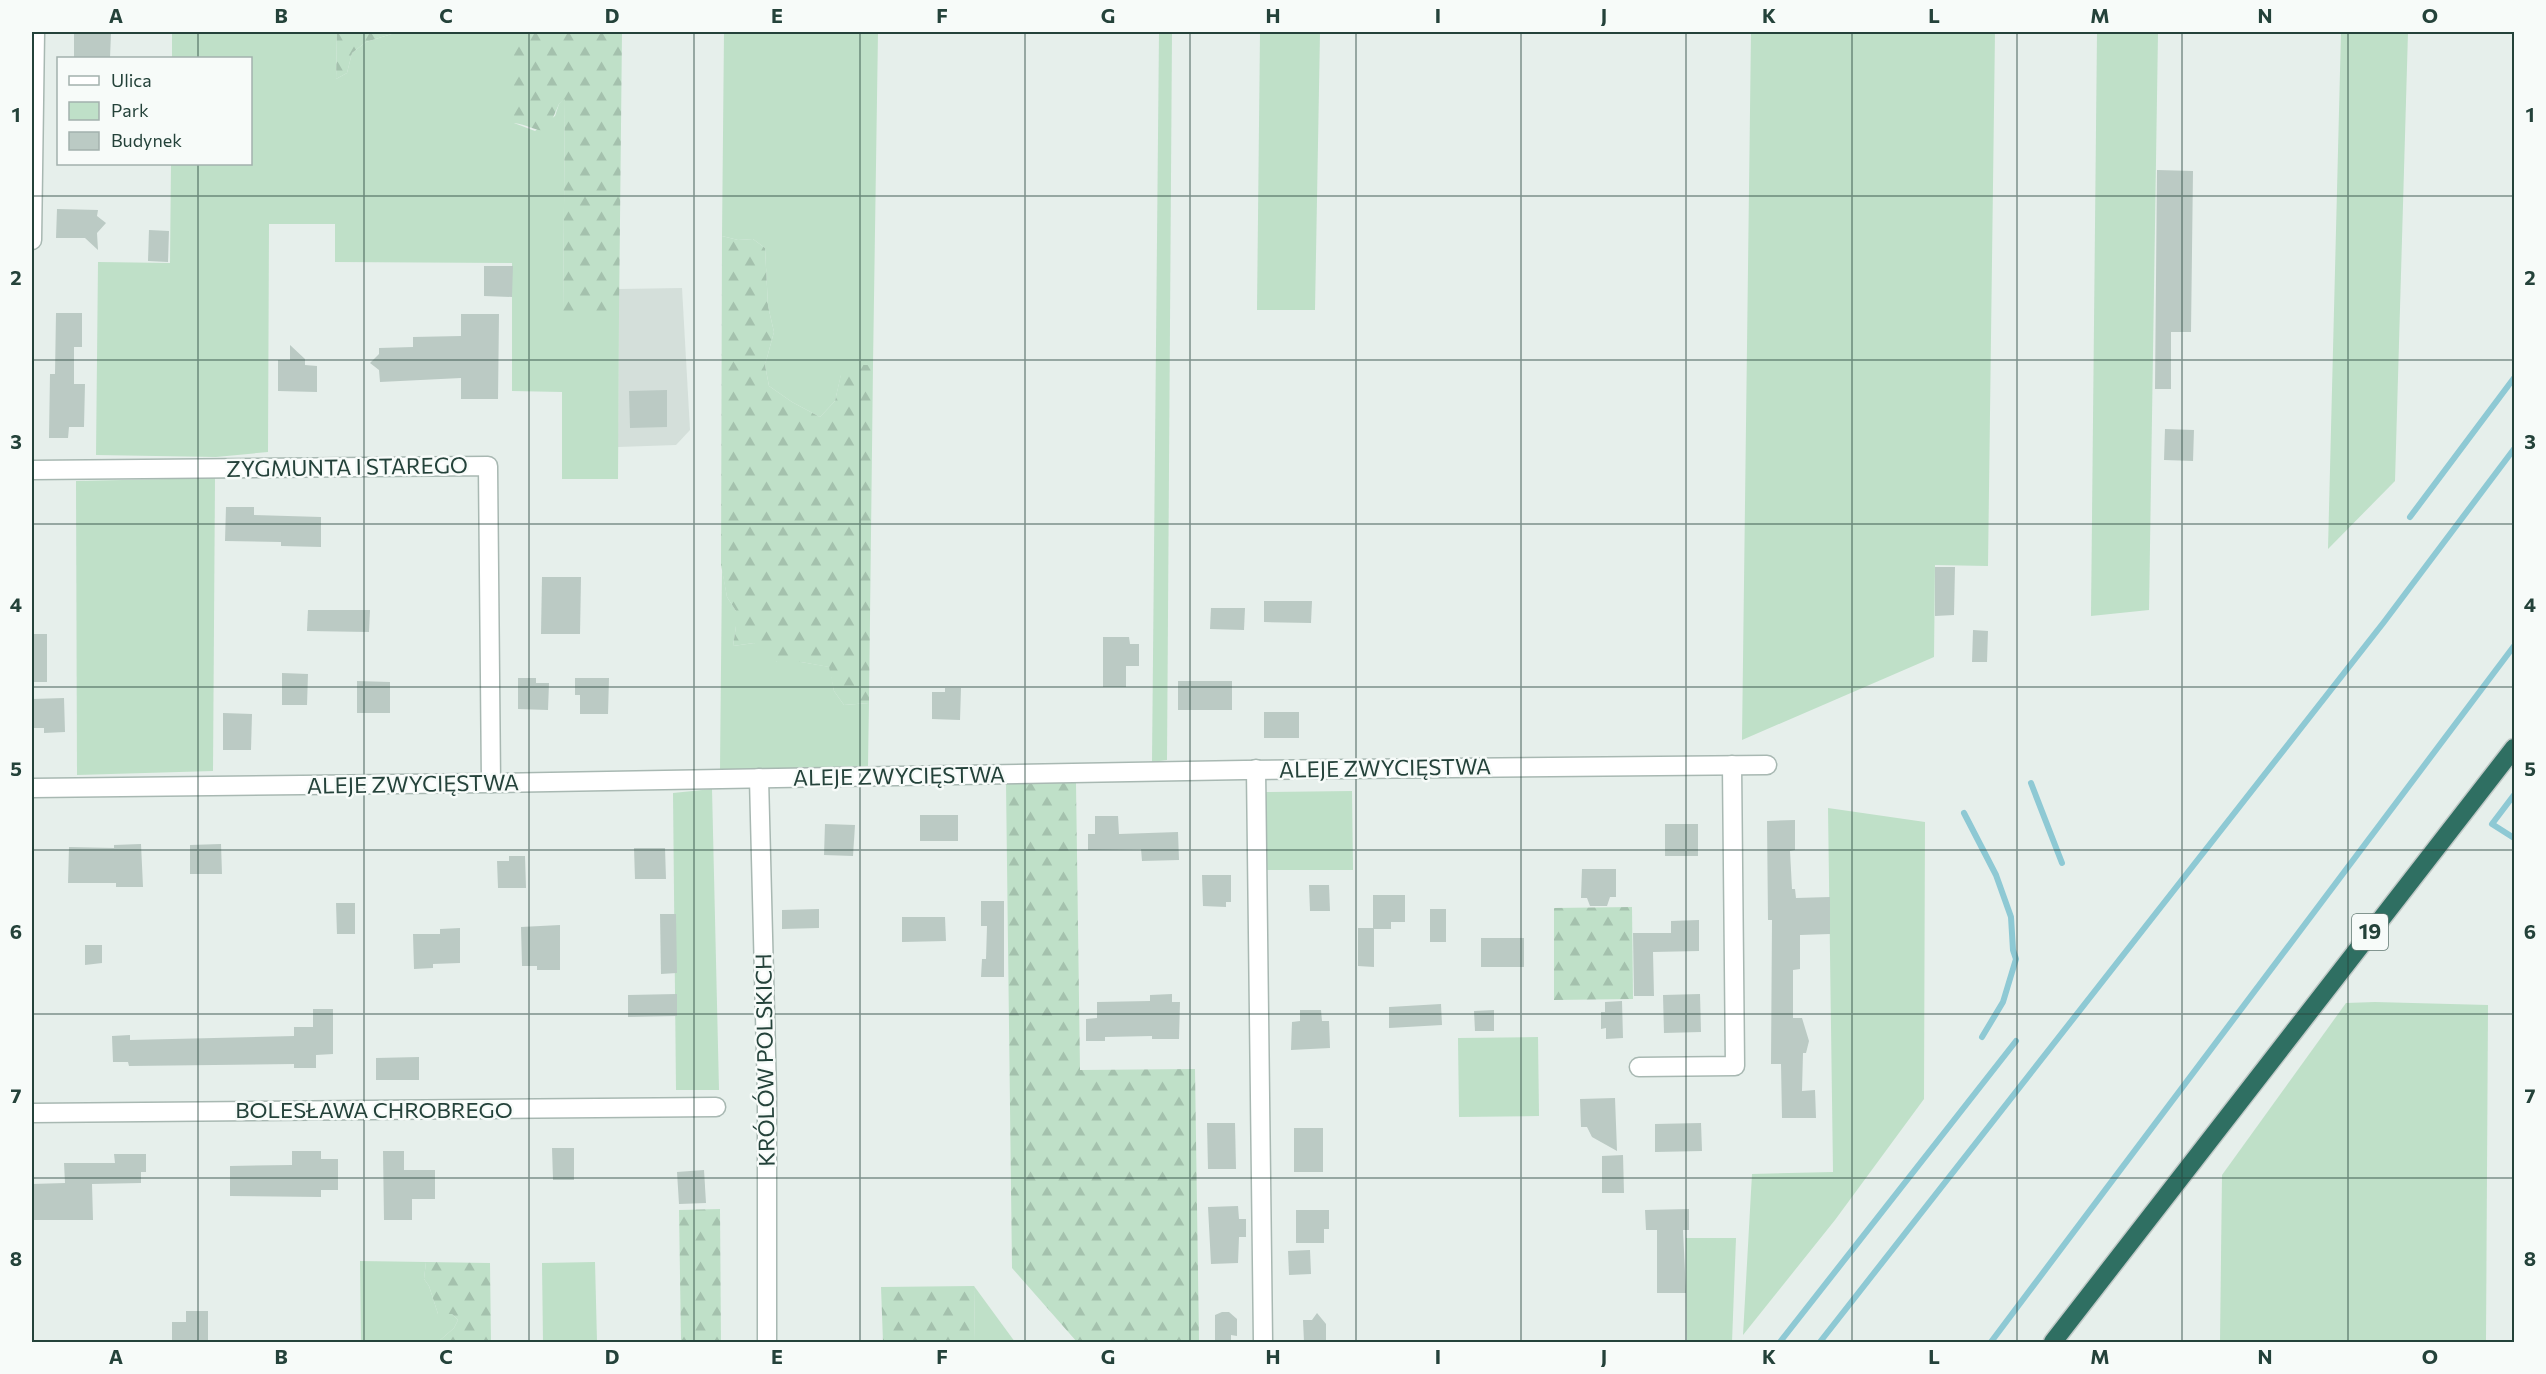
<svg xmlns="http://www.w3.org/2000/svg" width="2546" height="1374" viewBox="0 0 2546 1374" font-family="Commissioner,sans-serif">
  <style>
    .built { fill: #d4dfda }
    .green { fill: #bfe0c8 }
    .forest { fill: url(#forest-firs) }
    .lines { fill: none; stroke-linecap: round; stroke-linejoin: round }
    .stream { stroke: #8ec9d4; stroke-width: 6 }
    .building { fill: #bbcac4 }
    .street-casing { stroke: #a8b8b2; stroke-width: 21 }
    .highway-casing { stroke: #c2cac8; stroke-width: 21 }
    .street { stroke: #fff; stroke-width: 18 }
    .highway { stroke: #2f6f62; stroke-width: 18 }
    .grid { fill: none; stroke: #24423a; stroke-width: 1.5; stroke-opacity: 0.55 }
    .labels { text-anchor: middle; stroke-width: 5; stroke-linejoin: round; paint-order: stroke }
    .shield { fill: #f7fbf9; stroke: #637a73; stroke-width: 1.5 }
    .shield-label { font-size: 21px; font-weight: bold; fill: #24423a }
    .street-label { font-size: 22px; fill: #24423a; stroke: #f7fbf9 }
    .neatline { fill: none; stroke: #24423a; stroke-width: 2 }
    .grid-label { font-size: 20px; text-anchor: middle; font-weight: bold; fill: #24423a }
  </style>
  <defs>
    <pattern id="forest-firs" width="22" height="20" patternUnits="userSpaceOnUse" patternTransform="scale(1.5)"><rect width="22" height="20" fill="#bfe0c8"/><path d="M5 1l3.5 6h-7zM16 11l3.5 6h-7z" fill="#a4c1ad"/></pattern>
  </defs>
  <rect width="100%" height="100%" fill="#e6efeb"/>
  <path class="built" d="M 682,288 L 690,430 L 676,445 L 618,447 L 619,289 Z"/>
  <g class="green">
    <path d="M 172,32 L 337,32 L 336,79 L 347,73 L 352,53 L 366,42 L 398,32 L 514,32 L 514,123 L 535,131 L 555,116 L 559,104 L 565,98 L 563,315 L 619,315 L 618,479 L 562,479 L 562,392 L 512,391 L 512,263 L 335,262 L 335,224 L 269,224 L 268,452 L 216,457 L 96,455 L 98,262 L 170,263 L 171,164 L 250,164 L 250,58 L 172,58 Z"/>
    <path d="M 724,32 L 878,32 L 873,365 L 862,365 L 841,375 L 835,401 L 820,417 L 792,402 L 769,386 L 765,365 L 774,332 L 768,306 L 765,248 L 753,239 L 738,240 L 722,236 Z"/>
    <path d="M 1159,32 L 1172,32 L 1167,760 L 1152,762 Z"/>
    <path d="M 1260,32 L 1320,32 L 1315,310 L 1257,310 Z"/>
    <path d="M 1751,32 L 1995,32 L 1988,566 L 1935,565 L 1934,657 L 1742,740 Z"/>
    <path d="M 2097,32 L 2158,32 L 2149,610 L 2091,616 Z"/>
    <path d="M 2341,32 L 2408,32 L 2395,481 L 2328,549 Z"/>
    <path d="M 215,478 L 213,771 L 77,775 L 76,481 Z"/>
    <path d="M 722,568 L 727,597 L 736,611 L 736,626 L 733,646 L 754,643 L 777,662 L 801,662 L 830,667 L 834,691 L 844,705 L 869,703 L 868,766 L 720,770 Z"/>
    <path d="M 712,789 L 719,1090 L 676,1090 L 673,793 Z"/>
    <path d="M 1352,791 L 1353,870 L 1265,870 L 1264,792 Z"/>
    <path d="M 1828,808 L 1925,822 L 1924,1099 L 1835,1220 L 1743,1335 L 1752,1174 L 1833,1172 Z"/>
    <path d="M 2375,1002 L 2488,1005 L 2486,1342 L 2220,1342 L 2222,1175 L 2346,1003 Z"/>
    <path d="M 1538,1037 L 1539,1116 L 1459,1117 L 1458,1038 Z"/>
    <path d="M 1686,1238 L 1736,1238 L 1732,1342 L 1687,1342 Z"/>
    <path d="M 360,1261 L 426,1262 L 424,1279 L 429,1286 L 438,1314 L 452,1314 L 458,1320 L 454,1328 L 438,1342 L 364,1342 L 361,1340 Z"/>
    <path d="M 595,1262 L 597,1342 L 543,1342 L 542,1263 Z"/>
    <path d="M 974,1286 L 1015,1342 L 975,1342 Z"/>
  </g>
  <g class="forest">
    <path d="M 337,32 L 398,32 L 366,42 L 352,53 L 347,73 L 336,79 Z"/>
    <path d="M 514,32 L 622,32 L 619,315 L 563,315 L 565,99 L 559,104 L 547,131 C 535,131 526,124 514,123 Z"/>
    <path d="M 722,236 L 738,240 L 753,239 L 765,248 L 768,306 L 774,332 L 765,365 L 769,386 L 792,402 L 820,417 L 835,401 L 841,374 L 846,365 L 873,365 L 869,703 L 844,705 L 834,691 L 829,667 L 801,662 L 777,662 L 759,654 L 754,643 L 733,646 L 736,626 L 736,611 L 727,597 L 721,565 Z"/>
    <path d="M 1006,783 L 1076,783 L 1080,1070 L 1195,1069 L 1199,1342 L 1077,1342 L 1012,1268 Z"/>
    <path d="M 1632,907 L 1633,999 L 1554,1000 L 1554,908 Z"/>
    <path d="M 720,1209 L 721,1342 L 681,1342 L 679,1210 Z"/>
    <path d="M 426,1262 L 490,1263 L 491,1342 L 438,1342 L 454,1328 L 458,1320 L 452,1314 L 438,1314 L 429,1286 L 424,1279 Z"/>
    <path d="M 974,1286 L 975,1342 L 883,1342 L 881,1287 Z"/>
  </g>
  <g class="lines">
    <g class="stream">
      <path d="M 2410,517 L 2514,378"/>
      <path d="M 2031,783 L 2062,863"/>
      <path d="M 2514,795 L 2492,824 L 2514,838"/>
      <path d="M 1964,813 L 1996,875 L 2011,917 L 2013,950 L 2016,959 L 2003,1002 L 1982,1037"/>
      <path d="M 1780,1342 L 2016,1041"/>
      <path d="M 1820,1342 L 2384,622 L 2514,449"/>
      <path d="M 1991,1342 L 2514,646"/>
    </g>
  </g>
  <g class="building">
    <path d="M 74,32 L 111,33 L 110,58 L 74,58 Z"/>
    <path d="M 2157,170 L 2193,171 L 2191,332 L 2171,332 L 2171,389 L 2155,389 Z"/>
    <path d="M 57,209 L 98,210 L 97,216 L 106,223 L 97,233 L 98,250 L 85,238 L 56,238 Z"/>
    <path d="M 149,230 L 169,231 L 168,262 L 148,261 Z"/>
    <path d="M 484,266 L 513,266 L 512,297 L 484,296 Z"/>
    <path d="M 56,313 L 82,313 L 82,347 L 74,347 L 74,384 L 85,384 L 84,427 L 69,427 L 68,438 L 49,438 L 50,374 L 55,374 Z"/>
    <path d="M 461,314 L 499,314 L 498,399 L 461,399 L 461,378 L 380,382 L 379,370 L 370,363 L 379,354 L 379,348 L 413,347 L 413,337 L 461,336 Z"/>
    <path d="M 290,345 L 305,359 L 305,365 L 317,366 L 317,392 L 278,391 L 278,360 L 290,360 Z"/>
    <path d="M 667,390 L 667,427 L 630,428 L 629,391 Z"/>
    <path d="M 2165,429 L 2194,430 L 2193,461 L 2164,460 Z"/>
    <path d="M 226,507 L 254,507 L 254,515 L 321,517 L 321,547 L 281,546 L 281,542 L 225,541 Z"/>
    <path d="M 1935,567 L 1955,567 L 1954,615 L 1935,616 Z"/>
    <path d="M 542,577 L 581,577 L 580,634 L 541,634 Z"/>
    <path d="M 1264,601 L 1312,601 L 1311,623 L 1264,622 Z"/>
    <path d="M 1211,608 L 1245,608 L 1244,630 L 1210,629 Z"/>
    <path d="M 308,610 L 370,610 L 369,632 L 307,631 Z"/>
    <path d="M 1973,630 L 1988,631 L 1987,662 L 1972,662 Z"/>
    <rect x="32" y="634" width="15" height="48"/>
    <path d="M 1103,637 L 1129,637 L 1130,644 L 1139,644 L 1139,666 L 1126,666 L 1126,687 L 1103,687 Z"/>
    <path d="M 282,673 L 308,674 L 307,705 L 282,705 Z"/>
    <path d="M 518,678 L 536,678 L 536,683 L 549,683 L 548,710 L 518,709 Z"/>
    <path d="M 575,678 L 609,678 L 608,714 L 580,714 L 580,695 L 575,695 Z"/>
    <path d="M 357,681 L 390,682 L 390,713 L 357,713 Z"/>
    <rect x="1178" y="681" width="54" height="29"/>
    <path d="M 945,688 L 961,688 L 960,720 L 932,719 L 932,692 L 945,692 Z"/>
    <path d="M 64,698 L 65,732 L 44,733 L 44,728 L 33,728 L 32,699 Z"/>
    <rect x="1264" y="712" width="35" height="26"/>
    <path d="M 223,713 L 252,714 L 251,750 L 223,750 Z"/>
    <rect x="920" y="815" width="38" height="26"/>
    <path d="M 1095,816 L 1118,816 L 1119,834 L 1178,832 L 1179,860 L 1142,861 L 1141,849 L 1088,850 L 1088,834 L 1095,834 Z"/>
    <path d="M 1795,820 L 1795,850 L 1790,851 L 1792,889 L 1795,889 L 1796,898 L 1830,897 L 1830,934 L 1800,935 L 1800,969 L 1793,970 L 1793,1018 L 1802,1018 L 1809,1041 L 1806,1053 L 1803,1053 L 1802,1091 L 1815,1090 L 1816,1118 L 1782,1118 L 1781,1064 L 1771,1064 L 1772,920 L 1768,920 L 1767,821 Z"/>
    <path d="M 825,824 L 855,825 L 853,856 L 824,855 Z"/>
    <rect x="1665" y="824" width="33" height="32"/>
    <path d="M 141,844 L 143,887 L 116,887 L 116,883 L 68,883 L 69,847 L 114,848 L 114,845 Z"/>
    <path d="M 221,844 L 222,874 L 190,874 L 190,845 Z"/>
    <path d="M 634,848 L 665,848 L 666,879 L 635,879 Z"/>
    <path d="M 509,856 L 525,856 L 526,888 L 498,888 L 497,861 L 509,861 Z"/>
    <path d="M 1582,869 L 1616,869 L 1616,897 L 1610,897 L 1607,906 L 1590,906 L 1587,898 L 1581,898 Z"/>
    <path d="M 1202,875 L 1231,875 L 1231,902 L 1226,902 L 1226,907 L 1203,906 Z"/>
    <path d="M 1309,885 L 1329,885 L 1330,911 L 1310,911 Z"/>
    <path d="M 1373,895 L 1405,895 L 1405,922 L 1391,922 L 1391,929 L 1374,929 L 1374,967 L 1358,966 L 1358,928 L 1373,928 Z"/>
    <path d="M 981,901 L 1004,901 L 1004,977 L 981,977 L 982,959 L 986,959 L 987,926 L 981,926 Z"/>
    <path d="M 336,903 L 355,903 L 355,934 L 337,934 Z"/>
    <path d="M 819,909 L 819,928 L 782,929 L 782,910 Z"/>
    <rect x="1430" y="909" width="16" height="33"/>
    <path d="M 660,914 L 676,914 L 677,973 L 661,974 Z"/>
    <path d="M 902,917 L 945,917 L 946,941 L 902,942 Z"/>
    <path d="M 1699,920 L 1699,951 L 1653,952 L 1654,996 L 1634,996 L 1633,933 L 1671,933 L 1671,921 Z"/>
    <path d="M 560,925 L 560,970 L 537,970 L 537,966 L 522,966 L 521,927 Z"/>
    <path d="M 460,928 L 460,963 L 433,964 L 433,968 L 414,969 L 413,934 L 440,934 L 440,929 Z"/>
    <rect x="1481" y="938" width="43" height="29"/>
    <path d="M 85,945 L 102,945 L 102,963 L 85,965 Z"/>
    <path d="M 677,994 L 677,1016 L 628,1017 L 628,995 Z"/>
    <path d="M 1172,994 L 1172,1002 L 1180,1002 L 1179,1039 L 1152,1039 L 1152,1036 L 1105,1037 L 1105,1041 L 1086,1041 L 1086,1019 L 1097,1018 L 1097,1002 L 1150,1001 L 1150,995 Z"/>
    <path d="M 1700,994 L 1701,1032 L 1664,1033 L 1663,995 Z"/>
    <path d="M 1622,1001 L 1623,1038 L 1606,1039 L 1606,1028 L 1601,1029 L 1601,1012 L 1605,1012 L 1605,1002 Z"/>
    <path d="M 1441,1004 L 1442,1025 L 1389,1028 L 1389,1007 Z"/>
    <path d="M 313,1009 L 333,1009 L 333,1054 L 316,1055 L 316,1068 L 294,1068 L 294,1064 L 129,1066 L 128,1062 L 113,1062 L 112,1036 L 130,1035 L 130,1040 L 294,1036 L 294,1027 L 313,1027 Z"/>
    <path d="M 1300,1010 L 1321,1010 L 1322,1021 L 1329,1021 L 1330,1048 L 1291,1050 L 1292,1022 L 1300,1021 Z"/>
    <path d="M 1494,1010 L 1494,1031 L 1475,1031 L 1474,1011 Z"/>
    <path d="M 419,1057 L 419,1080 L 376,1080 L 376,1058 Z"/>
    <path d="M 1615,1098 L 1617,1151 L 1592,1137 L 1587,1127 L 1581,1127 L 1580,1099 Z"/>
    <path d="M 1207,1123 L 1235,1123 L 1236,1169 L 1208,1169 Z"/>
    <path d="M 1701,1123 L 1702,1151 L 1655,1152 L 1655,1124 Z"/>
    <rect x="1294" y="1128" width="29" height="44"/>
    <path d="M 552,1148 L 574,1148 L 574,1180 L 553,1180 Z"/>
    <path d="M 292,1151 L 321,1151 L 321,1159 L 338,1159 L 338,1190 L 321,1190 L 321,1197 L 230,1196 L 230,1166 L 292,1165 Z"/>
    <path d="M 383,1151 L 404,1151 L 404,1170 L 435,1170 L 435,1199 L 412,1199 L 412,1220 L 384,1220 Z"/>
    <path d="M 114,1154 L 146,1154 L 146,1172 L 141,1172 L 141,1183 L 92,1184 L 93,1220 L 32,1220 L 32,1184 L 65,1183 L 64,1163 L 115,1163 Z"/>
    <path d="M 1623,1155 L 1624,1193 L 1602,1193 L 1602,1156 Z"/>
    <path d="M 704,1170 L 706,1203 L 679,1204 L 677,1172 Z"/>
    <path d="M 1238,1206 L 1239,1219 L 1246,1219 L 1246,1237 L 1239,1237 L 1238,1263 L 1211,1264 L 1208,1207 Z"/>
    <path d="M 1689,1209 L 1689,1230 L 1683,1230 L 1686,1293 L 1657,1293 L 1657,1230 L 1646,1230 L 1645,1210 Z"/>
    <path d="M 1296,1210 L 1329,1210 L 1329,1229 L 1324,1229 L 1324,1243 L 1296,1243 Z"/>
    <path d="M 1310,1250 L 1311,1274 L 1289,1275 L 1288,1251 Z"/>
    <path d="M 186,1311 L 208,1311 L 208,1342 L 172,1342 L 172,1322 L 186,1322 Z"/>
    <path d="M 1222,1312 L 1229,1312 L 1237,1319 L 1237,1336 L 1231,1335 L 1231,1342 L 1215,1342 L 1215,1315 Z"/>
    <path d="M 1317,1313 L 1326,1324 L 1326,1342 L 1304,1342 L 1303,1320 L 1312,1320 Z"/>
  </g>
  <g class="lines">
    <defs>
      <g id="street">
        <path d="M 32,240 L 35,32"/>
        <path d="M 32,470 L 488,466 L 491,783"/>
        <path d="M 1256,769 L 1263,1342"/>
        <path d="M 759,778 L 767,1094 L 767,1342"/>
        <path d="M 32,788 L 491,783 L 1244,770 L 1767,765"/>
        <path d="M 1639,1067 L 1735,1066 L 1732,765"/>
        <path d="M 32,1113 L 716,1107"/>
      </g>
      <path id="highway" d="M 2053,1342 L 2514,748"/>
    </defs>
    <use href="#street" class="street-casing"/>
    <use href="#highway" class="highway-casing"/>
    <use href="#street" class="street"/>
    <use href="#highway" class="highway"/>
  </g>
  <path class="grid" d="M 198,32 L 198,58M 364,32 L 364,1342M 529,32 L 529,1342M 694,32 L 694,1342M 860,32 L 860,1342M 1025,32 L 1025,1342M 1190,32 L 1190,1342M 1356,32 L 1356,1342M 1521,32 L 1521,1342M 1686,32 L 1686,1342M 1852,32 L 1852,1342M 2017,32 L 2017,1342M 2182,32 L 2182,1342M 2348,32 L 2348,1342M 198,164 L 198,1342M 32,196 L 2514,196M 32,360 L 2514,360M 32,524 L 2514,524M 32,687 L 2514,687M 32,850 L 2514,850M 32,1014 L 2514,1014M 32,1178 L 2514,1178"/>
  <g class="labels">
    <rect class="shield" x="2352" y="914" width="36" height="36" rx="4.5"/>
    <g class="shield-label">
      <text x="2370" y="939">19</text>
    </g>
    <g class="street-label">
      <text transform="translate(347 467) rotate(-1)" y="8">ZYGMUNTA I STAREGO</text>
      <text transform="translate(1385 768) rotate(-1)" y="8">ALEJE ZWYCIĘSTWA</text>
      <text transform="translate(899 776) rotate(-1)" y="8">ALEJE ZWYCIĘSTWA</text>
      <text transform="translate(413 784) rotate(-1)" y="8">ALEJE ZWYCIĘSTWA</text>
      <text transform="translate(765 1060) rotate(-91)" y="8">KRÓLÓW POLSKICH</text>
      <text x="374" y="1118">BOLESŁAWA CHROBREGO</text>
    </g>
  </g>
  <rect width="2546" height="1374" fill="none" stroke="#f7fbf9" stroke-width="66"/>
  <rect x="57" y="57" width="195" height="108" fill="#f7fbf9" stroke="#a3b1ad" stroke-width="1.5"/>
  <rect x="69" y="76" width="30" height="9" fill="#ffffff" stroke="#a3b1ad" stroke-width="1.5"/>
  <text x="111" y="87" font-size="18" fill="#24423a">Ulica</text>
  <rect x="69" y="102" width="30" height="18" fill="#bfe0c8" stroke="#a3b1ad" stroke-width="1.5"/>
  <text x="111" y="117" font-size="18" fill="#24423a">Park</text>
  <rect x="69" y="132" width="30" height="18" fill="#bbcac4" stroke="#a3b1ad" stroke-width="1.5"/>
  <text x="111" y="147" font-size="18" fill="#24423a">Budynek</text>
  <rect x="33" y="33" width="2480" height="1308" class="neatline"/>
  <g class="grid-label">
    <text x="116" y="23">A</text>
    <text x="281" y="23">B</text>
    <text x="446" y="23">C</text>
    <text x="612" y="23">D</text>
    <text x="777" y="23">E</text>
    <text x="942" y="23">F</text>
    <text x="1108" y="23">G</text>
    <text x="1273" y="23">H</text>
    <text x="1438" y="23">I</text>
    <text x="1604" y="23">J</text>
    <text x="1769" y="23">K</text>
    <text x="1934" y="23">L</text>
    <text x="2100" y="23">M</text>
    <text x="2265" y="23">N</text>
    <text x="2430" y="23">O</text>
    <text x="16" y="122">1</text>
    <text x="2530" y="122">1</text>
    <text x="16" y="285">2</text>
    <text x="2530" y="285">2</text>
    <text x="16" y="449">3</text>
    <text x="2530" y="449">3</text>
    <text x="16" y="612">4</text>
    <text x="2530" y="612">4</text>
    <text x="16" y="776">5</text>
    <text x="2530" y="776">5</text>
    <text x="16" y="939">6</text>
    <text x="2530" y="939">6</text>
    <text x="16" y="1103">7</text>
    <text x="2530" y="1103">7</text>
    <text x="16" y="1266">8</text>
    <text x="2530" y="1266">8</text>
    <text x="116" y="1364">A</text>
    <text x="281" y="1364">B</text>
    <text x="446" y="1364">C</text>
    <text x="612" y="1364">D</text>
    <text x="777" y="1364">E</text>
    <text x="942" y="1364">F</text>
    <text x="1108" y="1364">G</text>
    <text x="1273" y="1364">H</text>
    <text x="1438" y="1364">I</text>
    <text x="1604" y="1364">J</text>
    <text x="1769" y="1364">K</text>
    <text x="1934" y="1364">L</text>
    <text x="2100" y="1364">M</text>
    <text x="2265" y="1364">N</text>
    <text x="2430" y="1364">O</text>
  </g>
</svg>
